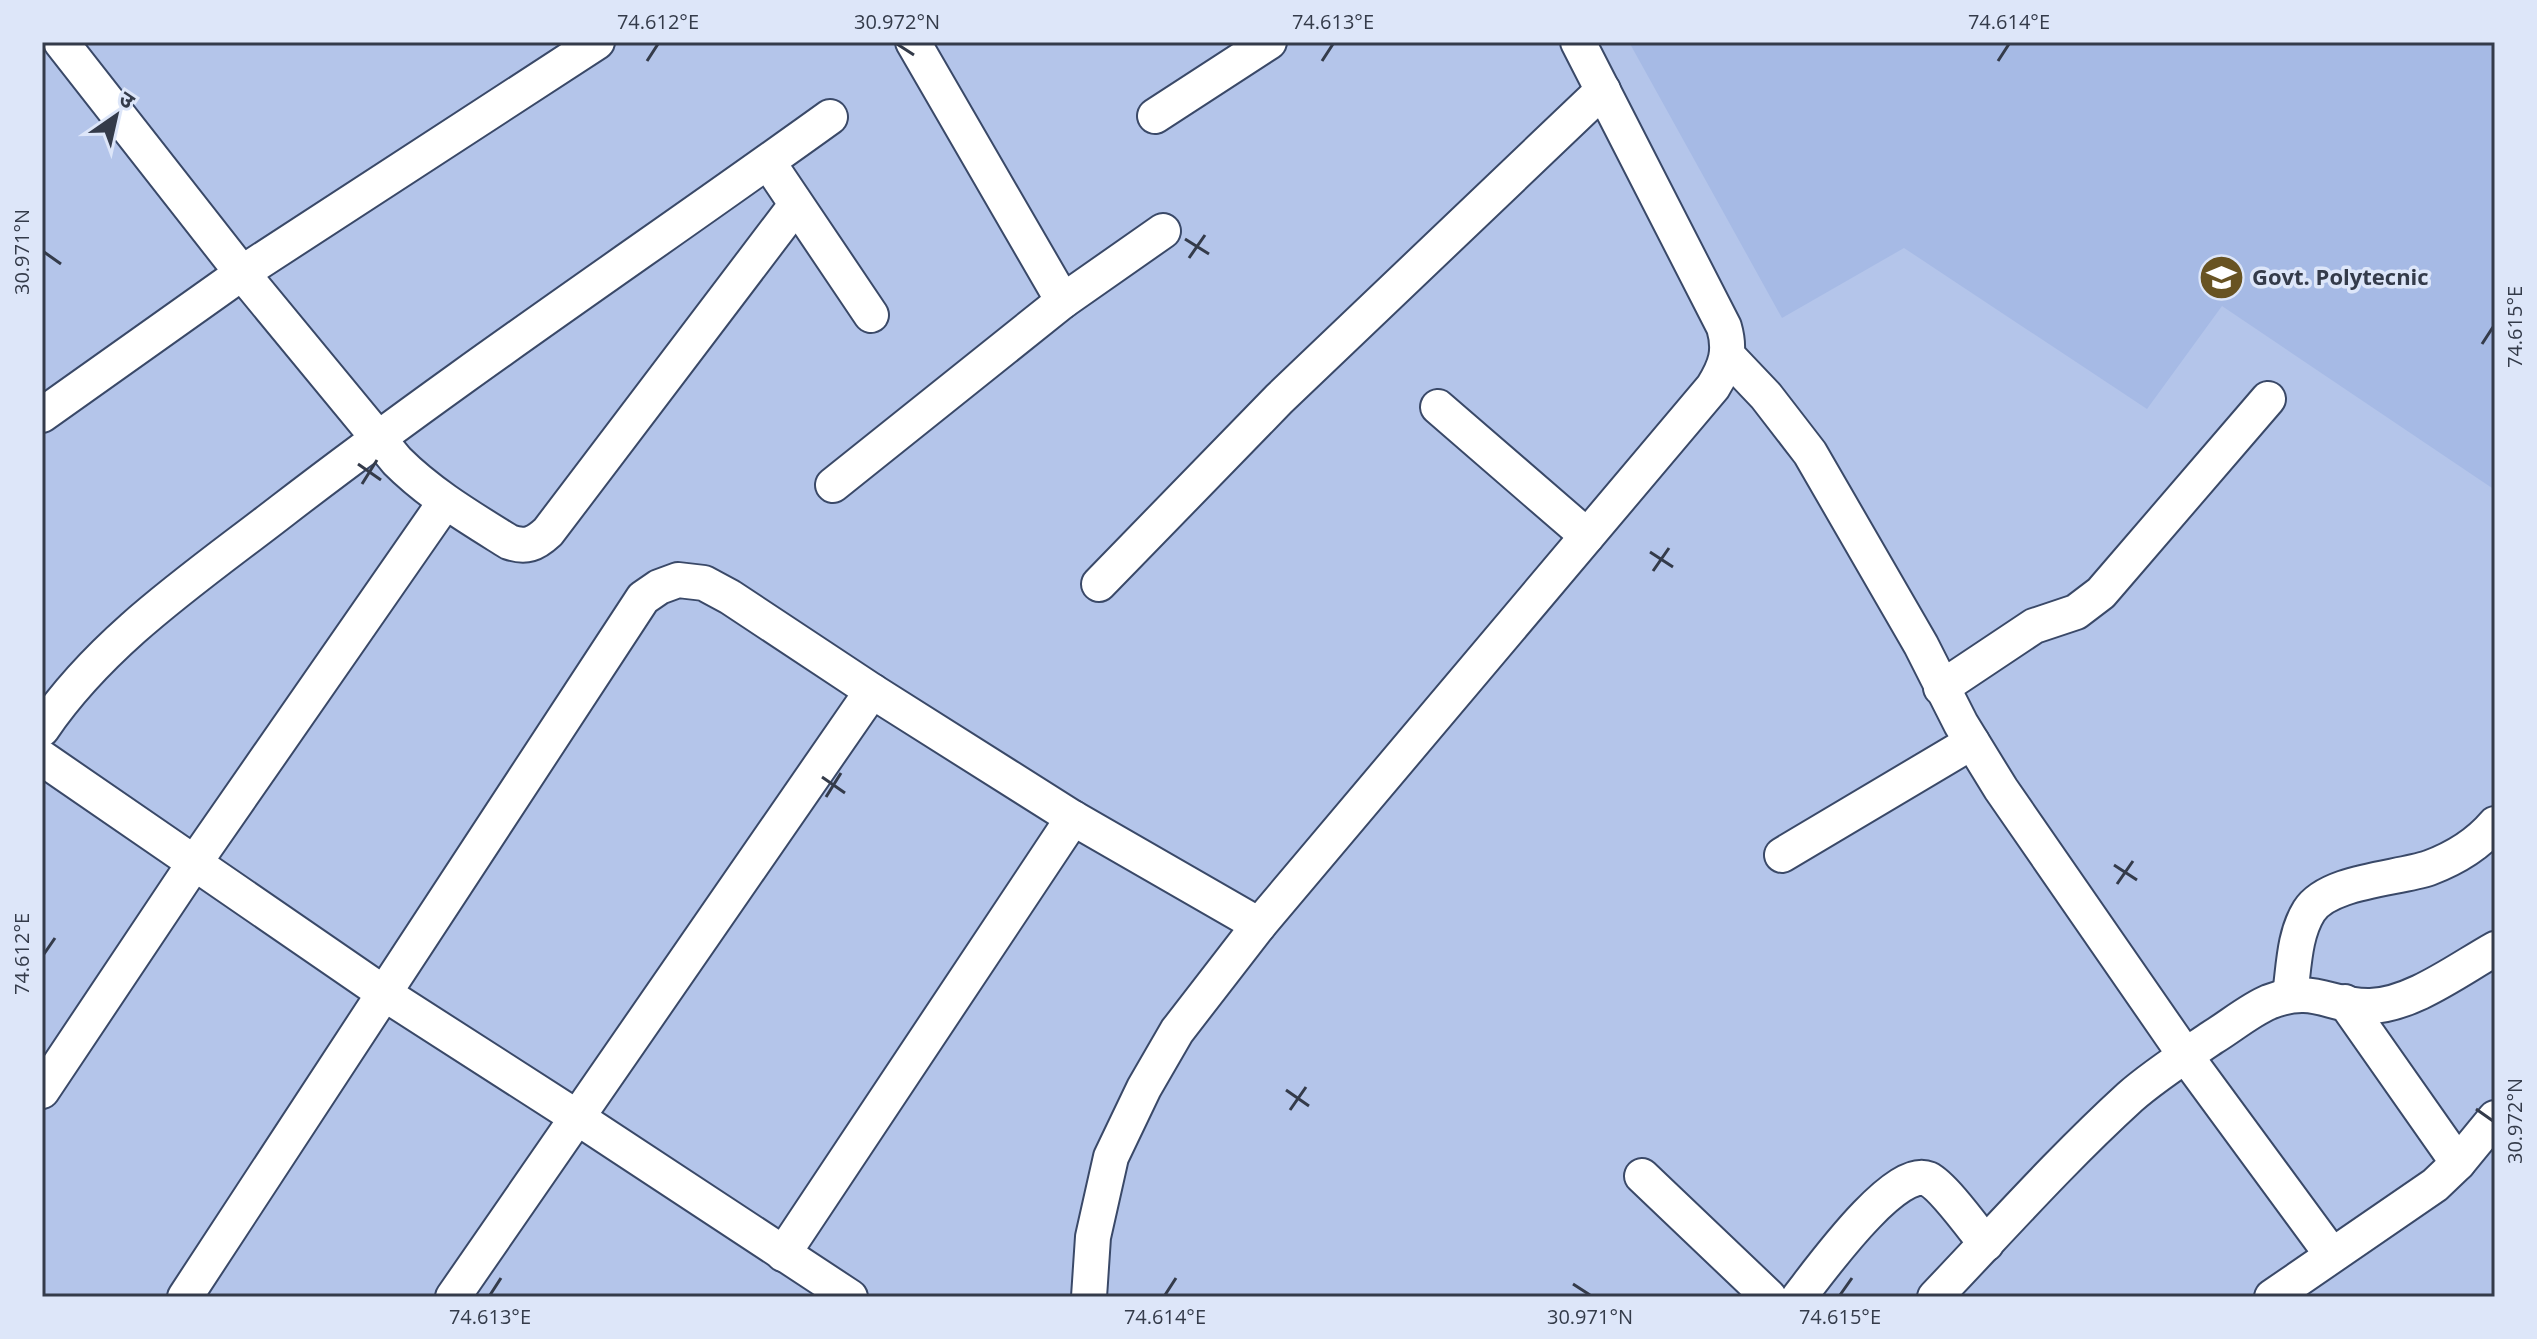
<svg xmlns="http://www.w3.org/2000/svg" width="2537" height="1339" viewBox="0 0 2537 1339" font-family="'Open Sans','Noto Sans Devanagari',sans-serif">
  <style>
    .built { fill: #a6bae5 }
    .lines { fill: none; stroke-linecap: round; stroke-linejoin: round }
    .minor-casing { stroke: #3a4968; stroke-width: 38 }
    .minor { stroke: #fff; stroke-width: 34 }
    .ticks { fill: none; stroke: #343b4a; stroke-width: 3 }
    .labels { text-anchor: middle; stroke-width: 7; stroke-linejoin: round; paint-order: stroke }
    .poi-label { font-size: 22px; font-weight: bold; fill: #343b4a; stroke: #dde6f9; text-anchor: start }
    .neatline { fill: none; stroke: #343b4a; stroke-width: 3 }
    .ticks-label { font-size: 20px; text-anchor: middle; fill: #343b4a }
  </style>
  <rect width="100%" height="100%" fill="#b4c5ea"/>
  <path class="built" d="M 1629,42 L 2495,42 L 2495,490 L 2222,306 L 2147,409 L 1904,248 L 1782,318 Z"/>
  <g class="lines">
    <defs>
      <g id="minor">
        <path d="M 61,42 L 242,273 L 397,461 C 430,494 469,517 509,542 C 526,548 535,544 548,532 L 796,205"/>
        <path d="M 913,42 L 1063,301"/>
        <path d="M 1155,116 L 1269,42"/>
        <path d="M 768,162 L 871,315"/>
        <path d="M 1728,356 L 1766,396 L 1810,453 L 1921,645 L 1961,724 L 2001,789 L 2185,1055 L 2332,1255"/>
        <path d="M 1438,407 L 1587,536"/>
        <path d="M 42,415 L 242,273 L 597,42"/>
        <path d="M 833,485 L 1063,301 L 1163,231"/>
        <path d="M 1099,584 L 1279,399 L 1603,90"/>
        <path d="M 1941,688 L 2034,626 L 2076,612 L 2101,593 L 2268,399"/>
        <path d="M 42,729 C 103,639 198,576 283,510 C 461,373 648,248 830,117"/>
        <path d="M 42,758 L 385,994 L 578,1118 L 850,1297"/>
        <path d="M 1782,855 L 1972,742"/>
        <path d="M 2290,995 C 2294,967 2294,935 2309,911 C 2328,881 2396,879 2429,868 C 2453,859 2478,844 2495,824"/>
        <path d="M 2345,1002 L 2458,1163"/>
        <path d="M 42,1091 L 195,862 L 445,502"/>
        <path d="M 1642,1176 L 1769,1297"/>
        <path d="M 783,1254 L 1073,818"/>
        <path d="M 185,1297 L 643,598 L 659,587 L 678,580 L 704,583 L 730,597 L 872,691 L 1073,818 L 1259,925"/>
        <path d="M 453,1297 L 872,691"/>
        <path d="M 1089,1297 L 1093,1237 L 1111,1157 L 1144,1088 L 1177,1031 L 1259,925 L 1713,387 C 1726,366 1731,351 1724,327 L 1578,42"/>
        <path d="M 1799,1297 C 1818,1273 1895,1165 1928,1179 C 1943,1186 1974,1229 1986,1244"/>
        <path d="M 1935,1297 C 1999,1230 2061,1160 2130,1097 C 2155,1075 2185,1056 2213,1037 C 2231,1026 2250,1010 2269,1002 C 2315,984 2329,1007 2370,1006 C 2412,1005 2459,969 2495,949"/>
        <path d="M 2272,1297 L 2435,1185 L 2458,1163 L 2495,1118"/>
      </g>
    </defs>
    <use href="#minor" class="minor-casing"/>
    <use href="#minor" class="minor"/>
  </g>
  <path class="ticks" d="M 897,44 L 914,55M 647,61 L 658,44M 1322,61 L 1333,44M 1998,61 L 2009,44M 1185,239 L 1209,254M 44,252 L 61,264M 1189,258 L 1205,235M 2482,344 L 2493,327M 358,464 L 381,480M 362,484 L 377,460M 1650,552 L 1673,567M 1653,571 L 1669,548M 822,777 L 845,793M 826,797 L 841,773M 2114,865 L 2137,880M 2117,884 L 2133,861M 44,954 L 55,938M 1286,1090 L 1309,1106M 2476,1109 L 2493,1121M 1290,1110 L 1306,1087M 1573,1284 L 1590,1295M 490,1295 L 501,1278M 1165,1295 L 1176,1278M 1840,1295 L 1852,1278"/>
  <defs>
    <symbol id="university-disc" viewBox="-11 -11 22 22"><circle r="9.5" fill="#685322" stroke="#dde6f9"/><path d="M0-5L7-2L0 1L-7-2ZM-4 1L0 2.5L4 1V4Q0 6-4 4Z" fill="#fff"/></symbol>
  </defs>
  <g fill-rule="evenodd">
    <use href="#university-disc" x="2196" y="252" width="51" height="51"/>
  </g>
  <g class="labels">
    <g class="poi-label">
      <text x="2252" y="285">Govt. Polytecnic</text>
    </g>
  </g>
  <rect width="2537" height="1339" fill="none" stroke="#dde6f9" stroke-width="88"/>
  <g transform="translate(116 116) rotate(34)" stroke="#dde6f9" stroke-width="6" paint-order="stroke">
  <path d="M0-6L14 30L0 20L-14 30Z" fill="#343b4a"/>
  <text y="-12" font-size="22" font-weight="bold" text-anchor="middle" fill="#343b4a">उ</text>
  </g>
  <rect x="44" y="44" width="2449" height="1251" class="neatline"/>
  <g class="ticks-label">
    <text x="658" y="29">74.612°E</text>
    <text x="897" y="29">30.972°N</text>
    <text x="1333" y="29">74.613°E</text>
    <text x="2009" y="29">74.614°E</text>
    <text transform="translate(22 252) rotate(-90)" y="7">30.971°N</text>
    <text transform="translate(2515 327) rotate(-90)" y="7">74.615°E</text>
    <text transform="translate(22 954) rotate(-90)" y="7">74.612°E</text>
    <text transform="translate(2515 1121) rotate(-90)" y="7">30.972°N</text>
    <text x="490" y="1324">74.613°E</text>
    <text x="1165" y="1324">74.614°E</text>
    <text x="1590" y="1324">30.971°N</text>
    <text x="1840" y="1324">74.615°E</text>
  </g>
</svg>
